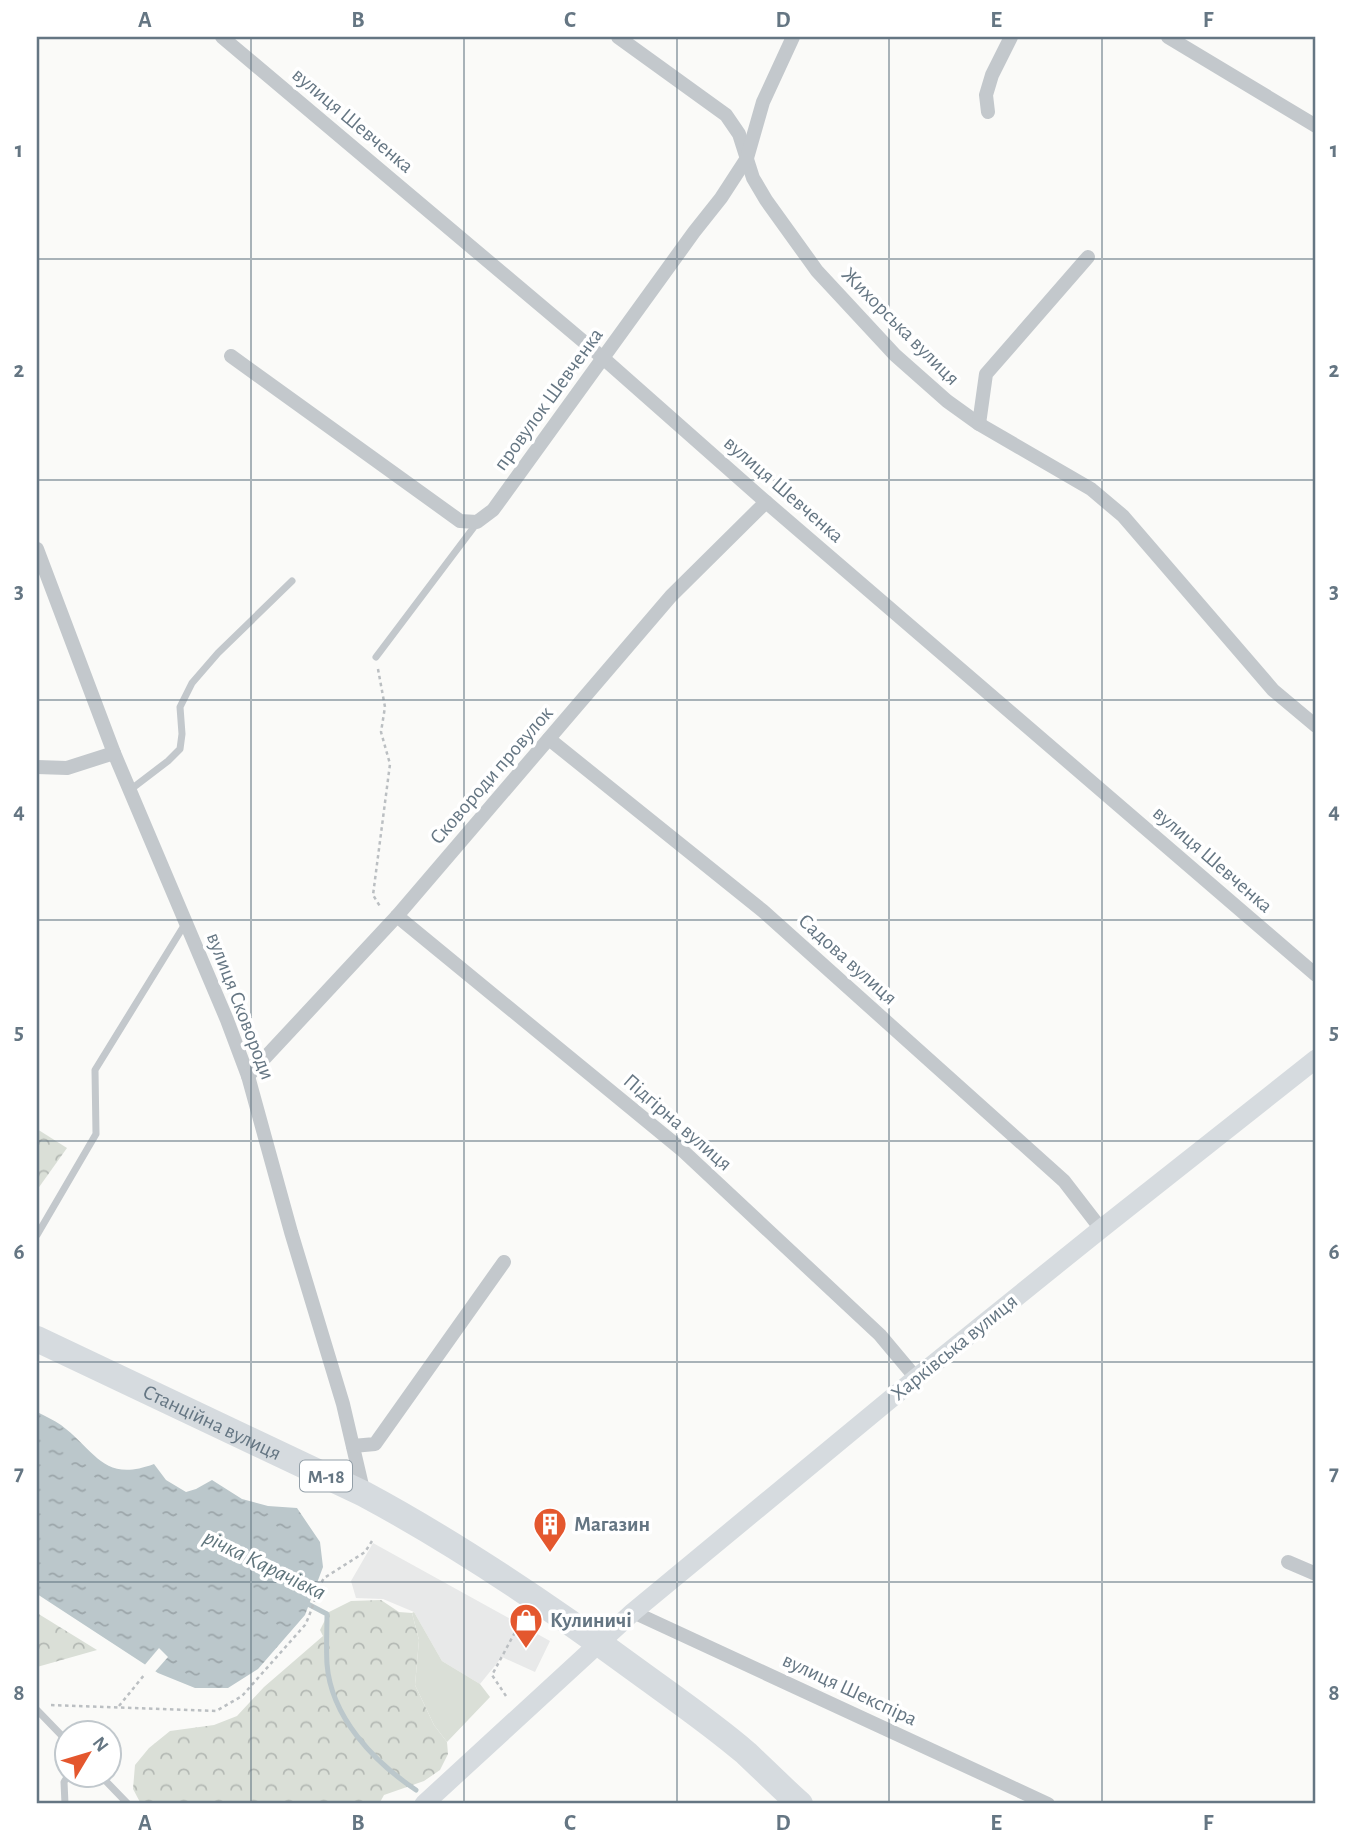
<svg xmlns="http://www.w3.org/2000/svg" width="1353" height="1841" viewBox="0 0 1353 1841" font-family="'Alegreya Sans',sans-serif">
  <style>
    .built { fill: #e8e9e9 }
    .grass { fill: #dadfd7 }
    .forest { fill: url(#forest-crowns) }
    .water { fill: url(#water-ripples) }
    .pier { fill: #fafaf8 }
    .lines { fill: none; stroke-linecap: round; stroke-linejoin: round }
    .stream { stroke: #bbc7cb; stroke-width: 5 }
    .path { stroke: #bbbfc2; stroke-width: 2.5; stroke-dasharray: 3.5 3.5; stroke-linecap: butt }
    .lane { stroke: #c3c8cc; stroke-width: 7 }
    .street { stroke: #c3c8cc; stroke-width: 14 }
    .secondary { stroke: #d6dbdf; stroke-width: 19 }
    .highway { stroke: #d6dbdf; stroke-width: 26 }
    .grid { fill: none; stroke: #657683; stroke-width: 2; stroke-opacity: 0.55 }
    .labels { text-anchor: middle; stroke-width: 7; stroke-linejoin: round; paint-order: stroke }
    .shield { fill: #fff; stroke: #939fa8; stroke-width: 2 }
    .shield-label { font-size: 19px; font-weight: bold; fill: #657683 }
    .street-label { font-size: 21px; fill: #657683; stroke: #fff }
    .poi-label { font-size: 21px; font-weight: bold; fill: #657683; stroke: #fff; text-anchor: start }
    .water-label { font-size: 23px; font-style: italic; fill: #60757c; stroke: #fff }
    .neatline { fill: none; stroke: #657683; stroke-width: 2.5 }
    .grid-label { font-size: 23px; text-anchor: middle; font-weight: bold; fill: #657683 }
  </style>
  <defs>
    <pattern id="forest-crowns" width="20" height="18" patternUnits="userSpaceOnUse" patternTransform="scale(1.75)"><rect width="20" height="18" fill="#dadfd7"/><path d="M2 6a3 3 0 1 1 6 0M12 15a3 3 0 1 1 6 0" fill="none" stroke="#b4b9b4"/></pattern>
    <pattern id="water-ripples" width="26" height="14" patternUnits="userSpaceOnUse" patternTransform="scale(1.75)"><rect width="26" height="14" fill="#bbc7cb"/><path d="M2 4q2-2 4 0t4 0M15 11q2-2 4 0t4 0" fill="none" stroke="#9ca6aa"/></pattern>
  </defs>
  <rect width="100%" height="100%" fill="#fafaf8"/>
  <path class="built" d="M 373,1543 L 550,1641 L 535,1672 L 502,1657 L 480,1684 L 442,1661 L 414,1612 L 383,1599 L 356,1598 L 351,1581 Z"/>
  <path class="grass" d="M 414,1612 L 442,1661 L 480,1684 L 490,1697 L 447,1742 L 434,1725 L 415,1685 L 419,1640 L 412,1613 Z"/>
  <g class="forest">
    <path d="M 37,1129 L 67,1148 L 37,1190 Z"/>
    <path d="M 381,1600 L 399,1612 L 412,1613 L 419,1640 L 415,1685 L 434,1725 L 447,1742 L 448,1754 L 440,1770 L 424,1781 L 384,1795 L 379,1804 L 141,1804 L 133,1789 L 135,1765 L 149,1748 L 170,1731 L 214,1725 L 237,1716 L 264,1687 L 323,1636 L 320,1630 L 329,1612 L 351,1601 Z"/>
    <path d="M 37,1613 L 97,1650 L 37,1667 Z"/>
  </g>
  <path class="water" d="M 37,1412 C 45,1416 54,1420 61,1425 C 96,1451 103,1483 154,1464 L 166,1480 L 186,1492 L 196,1489 L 212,1480 L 242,1499 L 268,1506 L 297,1508 L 320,1542 L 323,1567 L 305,1615 L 258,1669 L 228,1688 L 195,1688 L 158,1673 L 37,1594 Z"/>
  <path class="pier" d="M 159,1648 L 168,1657 L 153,1674 L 143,1667 Z"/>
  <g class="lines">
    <path class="stream" d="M 304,1602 L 327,1614 C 327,1630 326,1647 327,1664 C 331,1717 374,1762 416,1790"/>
    <g class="path">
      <path d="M 378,669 L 385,707 L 381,732 L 390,764 L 373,895 L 381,908"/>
      <path d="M 506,1696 L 492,1675 L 520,1623"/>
      <path d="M 51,1705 L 216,1711 L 242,1696 L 305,1625 C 313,1609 316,1591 324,1578 L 365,1552 L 372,1541"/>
      <path d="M 119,1706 L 145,1674"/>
    </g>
    <g class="lane">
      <path d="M 376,657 L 477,523"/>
      <path d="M 130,790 L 168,761 L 180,749 L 182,734 L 180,707 L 192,683 L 218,653 L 292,581"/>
      <path d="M 37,1235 L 96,1134 L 95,1070 L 185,924"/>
      <path d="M 37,1710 L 66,1740"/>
      <path d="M 99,1774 L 128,1804"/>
      <path d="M 65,1804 L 64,1782 L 69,1774"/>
    </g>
    <g class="street">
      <path d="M 222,37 L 603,358 L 766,502 L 1316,975"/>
      <path d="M 618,37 L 726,115 L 739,134 L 753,178 L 766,200 L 817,271 L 895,355 L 947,401 L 979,424 L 1091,489 L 1123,516 L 1273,690 L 1316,726"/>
      <path d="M 1168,37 L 1316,126"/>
      <path d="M 988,112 L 986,95 L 992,75 L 1011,37"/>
      <path d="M 231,356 L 460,521 L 477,522 L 493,510 L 694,232 L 721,198 L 747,158 L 763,102 L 793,37"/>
      <path d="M 979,424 L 986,374 L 1088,257"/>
      <path d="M 37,549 L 114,753 L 227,1020 L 248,1076 L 291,1232 L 343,1404 L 364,1494"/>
      <path d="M 549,739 L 763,911 L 1064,1181 L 1101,1229"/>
      <path d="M 37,767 L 67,768 L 114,753"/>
      <path d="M 397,916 L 681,1149 L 880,1335 L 916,1378"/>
      <path d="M 248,1076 L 397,916 L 671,596 L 766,502"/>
      <path d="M 353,1446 L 375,1444 L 504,1262"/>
      <path d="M 1288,1562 L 1316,1574"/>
      <path d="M 633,1612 L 1048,1804"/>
    </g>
    <path class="secondary" d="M 424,1804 L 633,1612 L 916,1378 L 1101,1229 L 1316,1059"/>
    <path class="highway" id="s1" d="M 37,1339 L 364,1494 C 459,1545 549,1606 636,1670 C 673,1697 711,1723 746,1753 C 764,1770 782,1788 800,1804"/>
  </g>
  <path class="grid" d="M 251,37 L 251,1804M 464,37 L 464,1804M 677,37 L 677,1804M 889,37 L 889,1804M 1102,37 L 1102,1804M 37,259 L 1316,259M 37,480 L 1316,480M 37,700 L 1316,700M 37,920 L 1316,920M 37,1141 L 1316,1141M 37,1362 L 1316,1362M 37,1582 L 1316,1582"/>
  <defs>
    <symbol id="building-pin" viewBox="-11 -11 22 30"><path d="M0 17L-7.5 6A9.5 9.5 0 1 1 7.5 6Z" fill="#e4572e" stroke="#fff"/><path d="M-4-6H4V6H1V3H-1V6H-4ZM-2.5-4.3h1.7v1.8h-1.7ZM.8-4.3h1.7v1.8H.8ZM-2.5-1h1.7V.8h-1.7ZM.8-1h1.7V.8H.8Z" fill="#fff"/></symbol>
    <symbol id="shop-pin" viewBox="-11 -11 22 30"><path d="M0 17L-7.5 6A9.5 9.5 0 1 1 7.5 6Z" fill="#e4572e" stroke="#fff"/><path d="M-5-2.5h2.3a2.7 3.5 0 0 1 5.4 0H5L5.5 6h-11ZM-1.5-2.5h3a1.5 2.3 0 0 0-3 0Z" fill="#fff"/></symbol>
  </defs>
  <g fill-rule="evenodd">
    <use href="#building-pin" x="531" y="1505" width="38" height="52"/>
    <use href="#shop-pin" x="507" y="1601" width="38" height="52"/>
  </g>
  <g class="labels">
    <rect class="shield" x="300" y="1460.5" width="52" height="31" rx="5"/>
    <g class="shield-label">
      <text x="326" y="1483">М-18</text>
    </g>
    <g class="street-label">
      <text transform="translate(353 120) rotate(40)" y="7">вулиця Шевченка</text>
      <text transform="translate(901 326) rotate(45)" y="7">Жихорська вулиця</text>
      <text transform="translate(548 399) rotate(-54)" y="7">провулок Шевченка</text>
      <text transform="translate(784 489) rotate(41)" y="7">вулиця Шевченка</text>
      <text transform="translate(491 775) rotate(-49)" y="7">Сковороди провулок</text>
      <text transform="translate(1213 859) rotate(41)" y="7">вулиця Шевченка</text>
      <text transform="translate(848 959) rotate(42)" y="7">Садова вулиця</text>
      <text transform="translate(241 1006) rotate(69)" y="7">вулиця Сковороди</text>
      <text transform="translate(678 1122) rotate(41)" y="7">Підгірна вулиця</text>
      <text transform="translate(954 1347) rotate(-39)" y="7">Харківська вулиця</text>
      <text dy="7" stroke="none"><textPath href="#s1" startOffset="194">Станційна вулиця</textPath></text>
      <text transform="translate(850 1689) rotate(25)" y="7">вулиця Шекспіра</text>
    </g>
    <g class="poi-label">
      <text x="574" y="1531">Магазин</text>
      <text x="550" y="1627">Кулиничі</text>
    </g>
    <g class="water-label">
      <text transform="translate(265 1564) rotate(26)" y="8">річка Карачівка</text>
    </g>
  </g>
  <rect width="1353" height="1841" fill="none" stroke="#ffffff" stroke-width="77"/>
  <g transform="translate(88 1754) rotate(52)"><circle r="33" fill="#ffffff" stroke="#c1c8cd" stroke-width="2"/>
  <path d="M0-5L12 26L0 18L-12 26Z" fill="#e4572e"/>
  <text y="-10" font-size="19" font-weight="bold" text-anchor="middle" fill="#657683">N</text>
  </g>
  <rect x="38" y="38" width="1276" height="1764" class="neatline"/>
  <g class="grid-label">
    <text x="145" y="27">A</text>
    <text x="358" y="27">B</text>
    <text x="570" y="27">C</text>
    <text x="783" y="27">D</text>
    <text x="996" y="27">E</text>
    <text x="1208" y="27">F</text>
    <text x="19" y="157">1</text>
    <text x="1334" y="157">1</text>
    <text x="19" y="377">2</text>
    <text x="1334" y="377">2</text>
    <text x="19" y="598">3</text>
    <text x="1334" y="598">3</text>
    <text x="19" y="818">4</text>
    <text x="1334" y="818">4</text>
    <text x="19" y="1039">5</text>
    <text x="1334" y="1039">5</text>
    <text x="19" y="1259">6</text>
    <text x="1334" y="1259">6</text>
    <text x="19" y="1480">7</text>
    <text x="1334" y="1480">7</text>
    <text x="19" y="1700">8</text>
    <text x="1334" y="1700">8</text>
    <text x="145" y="1830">A</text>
    <text x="358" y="1830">B</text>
    <text x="570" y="1830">C</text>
    <text x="783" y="1830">D</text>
    <text x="996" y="1830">E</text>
    <text x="1208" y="1830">F</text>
  </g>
</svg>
